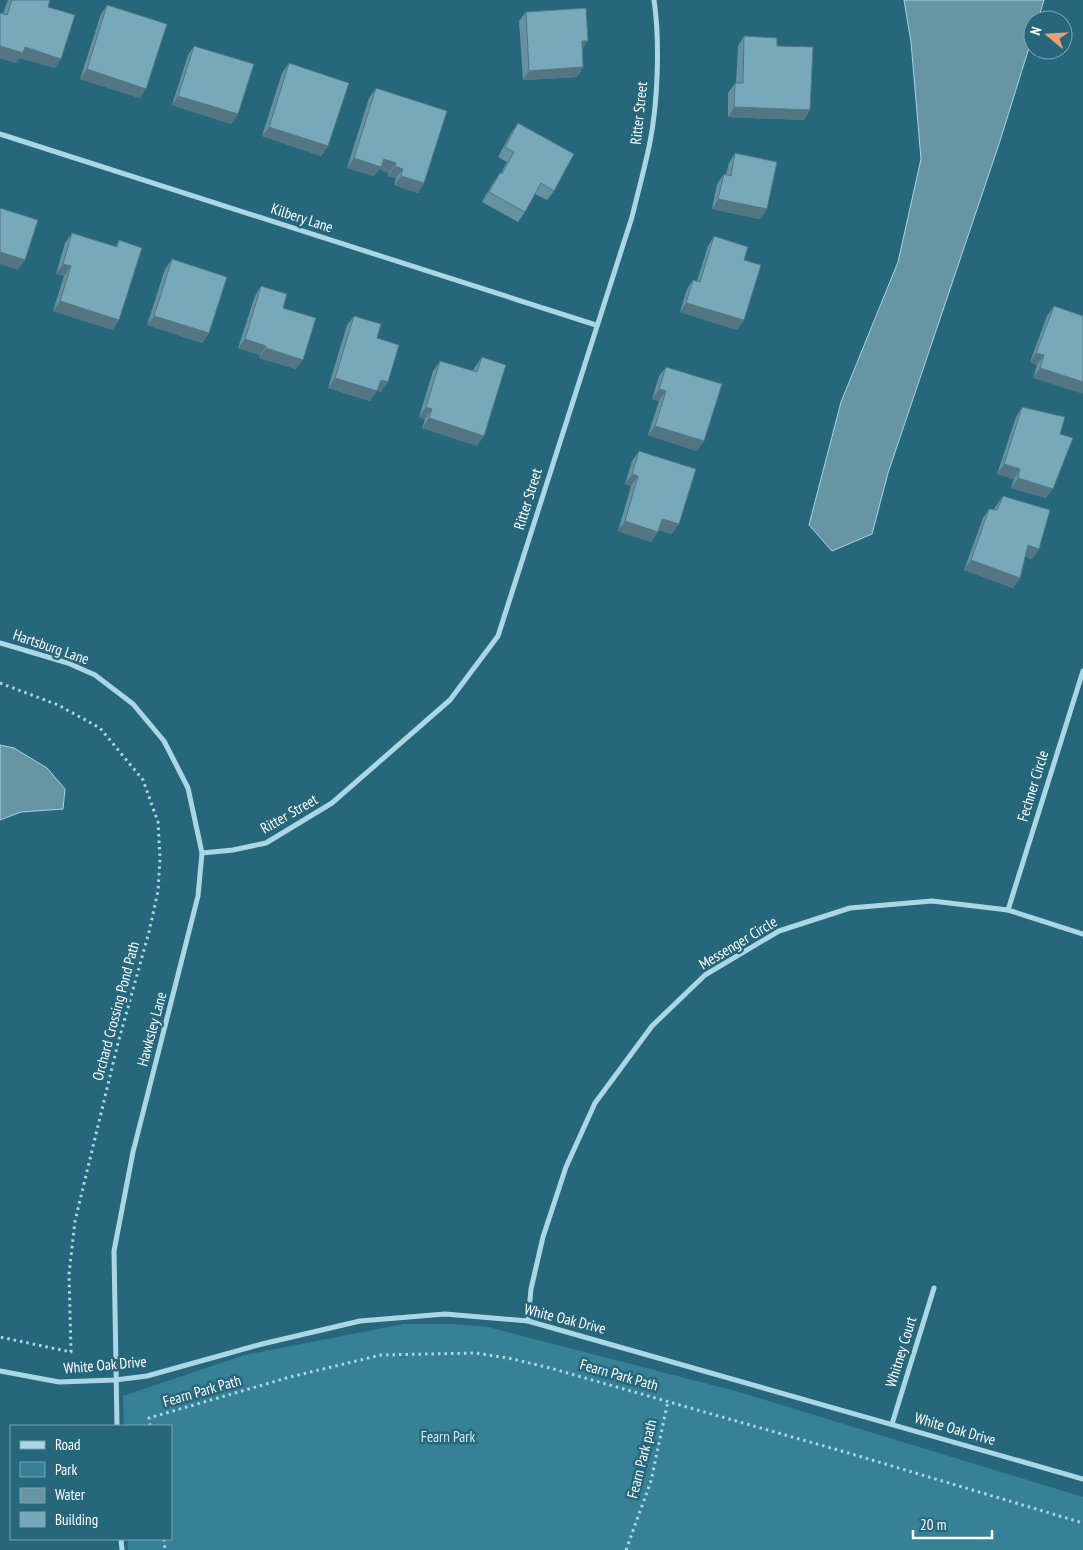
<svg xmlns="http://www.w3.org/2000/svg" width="1083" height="1550" viewBox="0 0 1083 1550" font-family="'PT Sans Narrow',sans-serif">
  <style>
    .green { fill: #378197 }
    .water { fill: #6895a4; stroke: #a0d6e5 }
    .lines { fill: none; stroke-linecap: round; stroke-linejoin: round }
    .path { stroke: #abd7e4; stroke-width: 3; stroke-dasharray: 2.5 4; stroke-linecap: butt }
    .minor { stroke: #abd7e4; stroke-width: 5 }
    .wall { fill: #6691a0 }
    .shaded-wall { fill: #537682 }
    .building { fill: #77a9ba; stroke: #537682 }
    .labels { text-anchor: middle; stroke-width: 5; stroke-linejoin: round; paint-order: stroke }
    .street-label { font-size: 15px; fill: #fff; stroke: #27677c }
    .park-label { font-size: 15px; fill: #ceebf4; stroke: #27677c }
  </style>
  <rect width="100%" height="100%" fill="#27677c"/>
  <path class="green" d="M 404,1324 L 452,1324 L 488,1327 L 739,1392 L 1083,1497 L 1083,1550 L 128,1550 L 128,1539 L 171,1539 L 171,1426 L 124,1426 L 123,1396 L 245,1355 Z"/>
  <g class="water">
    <path d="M 904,0 L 1044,0 L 1038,20 L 1033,20 L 1033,35 L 999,144 L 888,473 L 872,534 L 832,551 L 809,525 L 841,402 L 898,262 L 921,159 L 911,42 Z"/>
    <path d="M 0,745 L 14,748 L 47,768 L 65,789 L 63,809 L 21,812 L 0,820 Z"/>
  </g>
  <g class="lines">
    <g class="path">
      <path d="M 0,683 L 58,705 L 100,728 L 143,780 L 158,822 L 160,858 L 158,891 L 149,932 L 118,1043 L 75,1221 L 69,1274 L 71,1352 L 0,1337"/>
      <path d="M 150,1426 L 149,1418 L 290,1377 L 381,1355 L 476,1353 L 513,1359 L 550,1368 L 845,1452 L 1083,1523"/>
      <path d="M 164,1539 L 165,1550"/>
      <path d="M 626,1550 L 651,1481 L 668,1401"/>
    </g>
    <g class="minor">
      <path d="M 0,134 L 596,325"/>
      <path d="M 0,643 L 68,663 L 95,675 L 133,704 L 164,741 L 188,788 L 202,853 L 198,896 L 133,1152 L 114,1251 L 117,1426"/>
      <path d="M 202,853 L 233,850 L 266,843 L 332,803 L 450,700 L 498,636 L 632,217 C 638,192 645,167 650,142 C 658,101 660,41 654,0"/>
      <path d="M 1008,910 L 1083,671"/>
      <path d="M 528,1321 L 531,1289 L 543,1237 L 566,1167 L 595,1103 L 652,1026 L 705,975 L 779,931 L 850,908 L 932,901 L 1008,910 L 1083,934"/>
      <path d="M 0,1371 L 59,1382 L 115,1380 L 147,1376 L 262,1344 L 360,1321 L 445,1314 L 528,1321 L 1083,1479"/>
      <path d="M 892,1424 L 934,1288"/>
      <path d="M 121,1539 L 122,1550"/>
    </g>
  </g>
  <g class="wall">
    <path d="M 8,0 L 50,0 L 48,7 L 55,68 L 20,58 L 16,63 L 0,58 L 0,13 L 3,14 Z"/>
    <path d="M 107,5 L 140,98 L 80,79 L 101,14 Z"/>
    <path d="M 526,12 L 583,67 L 577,77 L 523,80 L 519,21 Z"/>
    <path d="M 744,36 L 777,46 L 804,120 L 728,117 L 728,93 L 735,83 L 736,83 L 738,46 Z"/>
    <path d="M 194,46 L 238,114 L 231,124 L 172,105 L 188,55 Z"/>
    <path d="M 289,63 L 328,146 L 321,156 L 262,136 L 282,73 Z"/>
    <path d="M 376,88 L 424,183 L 418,193 L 394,185 L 396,178 L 388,176 L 389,173 L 379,169 L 374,176 L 347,168 L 369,98 Z"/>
    <path d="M 518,123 L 554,191 L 547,200 L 535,194 L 525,212 L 518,222 L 482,202 L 493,183 L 500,173 L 501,173 L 507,162 L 498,157 L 511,133 Z"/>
    <path d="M 735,153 L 760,219 L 712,209 L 717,184 L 724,174 L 726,174 L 729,163 Z"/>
    <path d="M 72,233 L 115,247 L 119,240 L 113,330 L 53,311 L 64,276 L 56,274 L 65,243 Z"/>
    <path d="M 714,236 L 744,260 L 744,320 L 737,330 L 680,312 L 687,289 L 693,280 L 697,281 L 708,246 Z"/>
    <path d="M 172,259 L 209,333 L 202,343 L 147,325 L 165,269 Z"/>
    <path d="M 261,286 L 283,308 L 296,369 L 259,358 L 260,355 L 238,348 L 255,296 Z"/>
    <path d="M 1054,306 L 1083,316 L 1033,378 L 1037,365 L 1030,362 L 1047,316 Z"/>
    <path d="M 354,316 L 377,338 L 388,382 L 381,392 L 377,390 L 370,401 L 328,388 L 347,325 Z"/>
    <path d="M 482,357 L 477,446 L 422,428 L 425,419 L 419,417 L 433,371 L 440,361 L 473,371 L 475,367 Z"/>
    <path d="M 666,367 L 697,451 L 648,435 L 659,401 L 652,399 L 659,376 Z"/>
    <path d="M 1022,407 L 1060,434 L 1046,498 L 1011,488 L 1014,479 L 997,474 L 1016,417 Z"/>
    <path d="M 639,451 L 672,534 L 659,530 L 651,542 L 618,531 L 631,486 L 625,484 L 632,461 Z"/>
    <path d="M 1003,496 L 1039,549 L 1032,559 L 1025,556 L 1020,578 L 1013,588 L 964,570 L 983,518 L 989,509 L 994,509 L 996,506 Z"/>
  </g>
  <g class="shaded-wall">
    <path d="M 582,41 L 588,41 L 581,51 Z"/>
    <path d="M 0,46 L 25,47 L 61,59 L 55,68 L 20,58 L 16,63 L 0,58 Z"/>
    <path d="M 583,67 L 577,77 L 523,80 L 529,71 Z"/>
    <path d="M 87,69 L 146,89 L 140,98 L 80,79 Z"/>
    <path d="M 178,96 L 238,114 L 231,124 L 172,105 Z"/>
    <path d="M 734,107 L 810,110 L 804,120 L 728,117 Z"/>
    <path d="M 269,127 L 328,146 L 321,156 L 262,136 Z"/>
    <path d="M 354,158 L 384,159 L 396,163 L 389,173 L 379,169 L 374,176 L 347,168 Z"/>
    <path d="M 395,166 L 403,169 L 396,178 L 388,176 Z"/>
    <path d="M 401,176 L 424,183 L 418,193 L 394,185 Z"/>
    <path d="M 718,199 L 767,209 L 760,219 L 712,209 Z"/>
    <path d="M 0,252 L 25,260 L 18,270 L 0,264 Z"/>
    <path d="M 63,264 L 71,266 L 64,276 L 56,274 Z"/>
    <path d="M 60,301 L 119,320 L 113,330 L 53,311 Z"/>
    <path d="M 686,303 L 744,320 L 737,330 L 680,312 Z"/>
    <path d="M 154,316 L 209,333 L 202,343 L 147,325 Z"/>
    <path d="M 245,339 L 266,346 L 260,355 L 238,348 Z"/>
    <path d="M 266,348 L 303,360 L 296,369 L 259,358 Z"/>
    <path d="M 1036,353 L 1044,355 L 1037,365 L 1030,362 Z"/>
    <path d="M 1040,368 L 1083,382 L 1083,394 L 1033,378 Z"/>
    <path d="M 335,378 L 377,391 L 370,401 L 328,388 Z"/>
    <path d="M 381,380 L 388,382 L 381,392 L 374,389 Z"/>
    <path d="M 659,389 L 666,391 L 659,401 L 652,399 Z"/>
    <path d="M 426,407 L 432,409 L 425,419 L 419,417 Z"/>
    <path d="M 429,418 L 484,436 L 477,446 L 422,428 Z"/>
    <path d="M 655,426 L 704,441 L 697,451 L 648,435 Z"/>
    <path d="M 1004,464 L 1020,469 L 1014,479 L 997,474 Z"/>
    <path d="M 632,474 L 638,476 L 631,486 L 625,484 Z"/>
    <path d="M 1018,478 L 1053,489 L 1046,498 L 1011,488 Z"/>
    <path d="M 662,519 L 679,524 L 672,534 L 655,529 Z"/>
    <path d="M 625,521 L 658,532 L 651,542 L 618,531 Z"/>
    <path d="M 1028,545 L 1039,549 L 1032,559 L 1021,555 Z"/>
    <path d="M 971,560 L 1020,578 L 1013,588 L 964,570 Z"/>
  </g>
  <g class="building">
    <path d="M 12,0 L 50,0 L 48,7 L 75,15 L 61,59 L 25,47 L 23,53 L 0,46 L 0,13 L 7,15 Z"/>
    <path d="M 107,5 L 167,24 L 146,89 L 87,69 Z"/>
    <path d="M 586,8 L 588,41 L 582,41 L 583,67 L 529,71 L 526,12 Z"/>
    <path d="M 744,36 L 777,38 L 777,46 L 813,47 L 810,110 L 734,107 L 735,83 L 743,83 Z"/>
    <path d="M 194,46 L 254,64 L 238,114 L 178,96 Z"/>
    <path d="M 289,63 L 349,83 L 328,146 L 269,127 Z"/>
    <path d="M 376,88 L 447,111 L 424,183 L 401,176 L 403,169 L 395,166 L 396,163 L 384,159 L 381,167 L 354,158 Z"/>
    <path d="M 518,123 L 574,154 L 554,191 L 541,183 L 525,212 L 489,192 L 500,173 L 502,174 L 514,152 L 505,147 Z"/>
    <path d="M 735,153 L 777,162 L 767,209 L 718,199 L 724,174 L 731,176 Z"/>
    <path d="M 0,208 L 38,220 L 25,260 L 0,252 Z"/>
    <path d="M 72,233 L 117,247 L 119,240 L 142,248 L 119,320 L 60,301 L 71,266 L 63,264 Z"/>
    <path d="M 714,236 L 748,247 L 744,260 L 761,265 L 744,320 L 686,303 L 693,280 L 700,282 Z"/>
    <path d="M 172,259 L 227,277 L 209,333 L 154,316 Z"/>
    <path d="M 261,286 L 287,294 L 283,308 L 316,318 L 303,360 L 266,348 L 266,346 L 245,339 Z"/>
    <path d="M 1054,306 L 1083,316 L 1083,382 L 1040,368 L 1044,355 L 1036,353 Z"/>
    <path d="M 354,316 L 381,324 L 377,338 L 399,345 L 388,382 L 381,380 L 377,391 L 335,378 Z"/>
    <path d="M 482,357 L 506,365 L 484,436 L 429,418 L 432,409 L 426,407 L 440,361 L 477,372 Z"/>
    <path d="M 666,367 L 722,384 L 704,441 L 655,426 L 666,391 L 659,389 Z"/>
    <path d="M 1022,407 L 1065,417 L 1060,434 L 1073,438 L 1053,489 L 1018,478 L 1020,469 L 1004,464 Z"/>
    <path d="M 639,451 L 696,469 L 679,524 L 662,519 L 658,532 L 625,521 L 638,476 L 632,474 Z"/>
    <path d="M 1003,496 L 1050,510 L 1039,549 L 1028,545 L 1020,578 L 971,560 L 989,509 L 997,510 Z"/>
  </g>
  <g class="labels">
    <g class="street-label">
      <text transform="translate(639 113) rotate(-84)" y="5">Ritter Street</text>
      <text transform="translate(302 218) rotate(18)" y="5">Kilbery Lane</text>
      <text transform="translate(528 499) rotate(-73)" y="5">Ritter Street</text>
      <text transform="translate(51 647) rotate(19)" y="5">Hartsburg Lane</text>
      <text transform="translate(1033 786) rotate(-73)" y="5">Fechner Circle</text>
      <text transform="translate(289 814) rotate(-30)" y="5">Ritter Street</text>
      <text transform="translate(738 943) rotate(-31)" y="5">Messenger Circle</text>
      <text transform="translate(116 1011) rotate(-75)" y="5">Orchard Crossing Pond Path</text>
      <text transform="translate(152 1029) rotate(-75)" y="5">Hawksley Lane</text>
      <text transform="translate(565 1319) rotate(14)" y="5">White Oak Drive</text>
      <text transform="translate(901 1352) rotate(-73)" y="5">Whitney Court</text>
      <text transform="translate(105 1365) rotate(-5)" y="5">White Oak Drive</text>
      <text transform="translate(619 1375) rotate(16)" y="5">Fearn Park Path</text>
      <text transform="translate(202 1391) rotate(-16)" y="5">Fearn Park Path</text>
      <text transform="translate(955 1429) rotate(16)" y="5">White Oak Drive</text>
      <text transform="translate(642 1459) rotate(-76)" y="5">Fearn Park path</text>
    </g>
    <g class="park-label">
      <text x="448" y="1442">Fearn Park</text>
    </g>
  </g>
  <rect x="10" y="1425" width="162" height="115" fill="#27677c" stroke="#7da4b0"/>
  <rect x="20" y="1441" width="25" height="8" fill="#abd7e4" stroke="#7da4b0"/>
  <text x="55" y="1450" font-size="15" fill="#ffffff">Road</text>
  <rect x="20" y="1462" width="25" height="15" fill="#378197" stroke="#7da4b0"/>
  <text x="55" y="1475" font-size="15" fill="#ffffff">Park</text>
  <rect x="20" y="1488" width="25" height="15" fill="#6895a4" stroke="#7da4b0"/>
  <text x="55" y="1500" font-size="15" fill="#ffffff">Water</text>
  <rect x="20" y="1512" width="25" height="15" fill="#77a9ba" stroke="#7da4b0"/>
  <text x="55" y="1525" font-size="15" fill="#ffffff">Building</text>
  <g transform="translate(1048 35) rotate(288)"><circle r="24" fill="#27677c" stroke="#7da4b0"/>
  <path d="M0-4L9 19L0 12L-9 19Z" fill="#eda271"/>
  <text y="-8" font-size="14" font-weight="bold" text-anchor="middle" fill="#ffffff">N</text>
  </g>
  <path d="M913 1530v8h79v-8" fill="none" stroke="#ffffff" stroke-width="2.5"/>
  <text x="920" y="1530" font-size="15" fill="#ffffff" stroke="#27677c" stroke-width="4" paint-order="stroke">20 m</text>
</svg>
